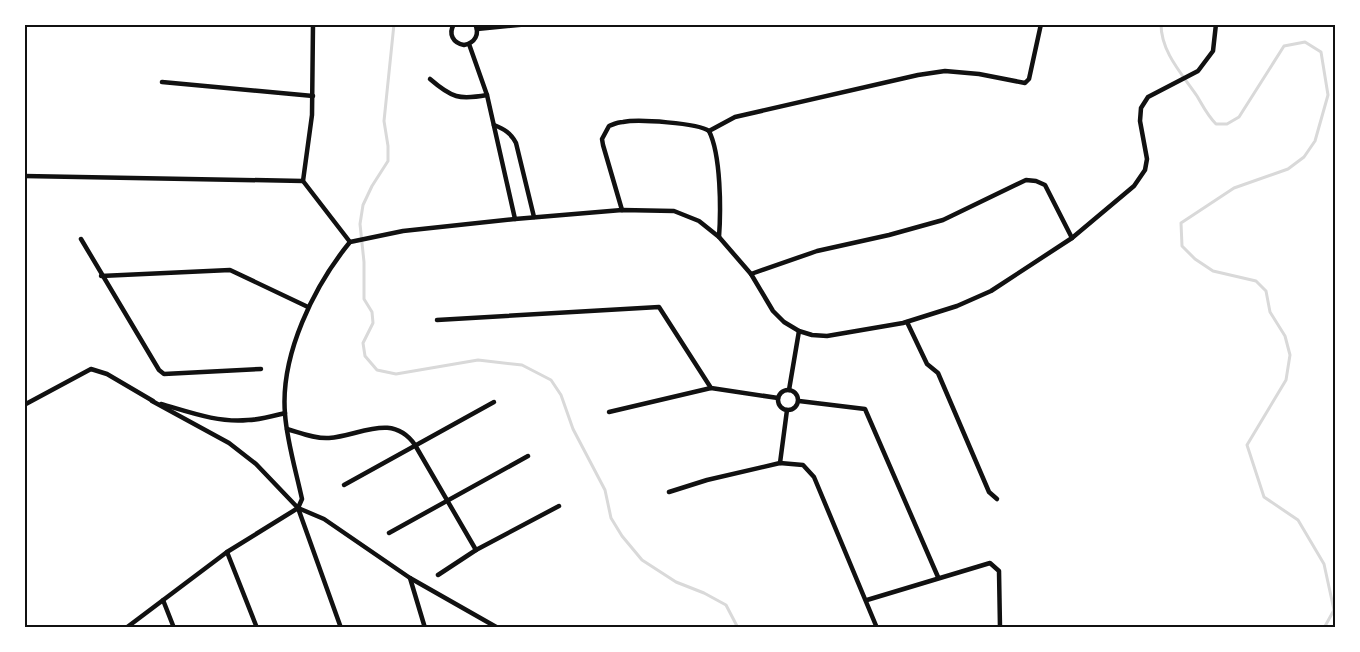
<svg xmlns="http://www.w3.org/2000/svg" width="1360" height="652" viewBox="0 0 1360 652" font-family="'PT Sans',sans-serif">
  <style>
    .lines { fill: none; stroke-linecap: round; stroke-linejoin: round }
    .stream { stroke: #d9d9d9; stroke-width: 3 }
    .minor { stroke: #111; stroke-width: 4.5 }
    .neatline { fill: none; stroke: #111; stroke-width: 2 }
  </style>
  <rect width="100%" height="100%" fill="#fff"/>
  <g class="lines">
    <g class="stream">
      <path d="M 394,24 L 384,121 L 388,146 L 388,161 L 372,186 L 363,205 L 360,224 L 364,262 L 364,299 L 372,312 L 373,323 L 363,343 L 365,356 L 377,370 L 396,374 L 478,360 L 522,365 L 551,380 L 561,395 L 573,429 L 605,490 L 611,518 L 622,536 L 642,560 L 676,582 L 704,593 L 726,605 L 738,628"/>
      <path d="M 1161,24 C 1161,52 1182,74 1197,96 C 1203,106 1207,115 1216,124 L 1227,124 L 1239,117 L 1284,46 L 1305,42 L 1321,52 L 1328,95 L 1315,141 L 1304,157 L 1288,169 L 1234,188 L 1181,223 L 1182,246 L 1195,259 L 1213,271 L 1256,281 L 1266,291 L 1270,312 L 1285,336 L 1290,355 L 1286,380 L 1247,445 L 1264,497 L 1298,520 L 1324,564 L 1334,610 L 1324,628"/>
    </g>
    <g class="minor">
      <path d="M 313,24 L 312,115 L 303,181 L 350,242"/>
      <path d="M 454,24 C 448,34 453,43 464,45 C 475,43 480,34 475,24"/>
      <path d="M 619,24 L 632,24"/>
      <path d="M 477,29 L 529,24"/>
      <path d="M 469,44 L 487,95 L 515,219"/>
      <path d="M 430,79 C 452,98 459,100 487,95"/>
      <path d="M 162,82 L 313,96"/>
      <path d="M 494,125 C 504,129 511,133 516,143 L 534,217"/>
      <path d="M 709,131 L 735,117 L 918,75 L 945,71 L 979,74 L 1025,83 L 1029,79 L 1041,24"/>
      <path d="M 24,176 L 303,181"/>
      <path d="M 622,210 L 603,145 L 602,139 L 609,126 C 614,124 618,122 623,122 C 638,119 698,123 709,131 C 721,155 721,210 719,237"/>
      <path d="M 81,239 L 159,370 L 164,374 L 261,369"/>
      <path d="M 751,274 L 817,251 L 889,235 L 943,220 L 1026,180 L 1036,181 L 1045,185 L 1072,238"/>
      <path d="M 101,276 L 230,270 L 308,307"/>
      <path d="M 437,320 L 659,307 L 711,388 L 778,398"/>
      <path d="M 907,322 L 927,364 L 938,373 L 989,492 L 997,499"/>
      <circle cx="788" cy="400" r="10"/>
      <path d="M 789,390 L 799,331"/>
      <path d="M 152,401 L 229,443 L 256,464 L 298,508 L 341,628"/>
      <path d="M 799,401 L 865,409 L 938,577"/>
      <path d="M 161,404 C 189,412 218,423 248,420 C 260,420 273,416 285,413"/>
      <path d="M 24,405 L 91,369 L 107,374 L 153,401"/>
      <path d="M 609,412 L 711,388"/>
      <path d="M 287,429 C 301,433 315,439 329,438 C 360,436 392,412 415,445 L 476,550"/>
      <path d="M 780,463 L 787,410"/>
      <path d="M 344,485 L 494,402"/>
      <path d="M 669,492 L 707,480 L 780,463 L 803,465 L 814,477 L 877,628"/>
      <path d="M 298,508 L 324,519 L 410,578 L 498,628"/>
      <path d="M 389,533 L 528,456"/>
      <path d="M 227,552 L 257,628"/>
      <path d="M 438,575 L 476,550 L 559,506"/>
      <path d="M 410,578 L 425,628"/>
      <path d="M 163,600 L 174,628"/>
      <path d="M 867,600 L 990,563 L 999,571 L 1000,628"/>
      <path d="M 126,628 L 227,552 L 298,508 L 302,499 C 296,471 287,442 285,414 C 280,355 314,286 350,242 L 403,231 L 515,219 L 622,210 L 674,211 L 699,221 L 719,237 L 751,274 L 773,311 L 784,322 L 799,331 L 812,335 L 827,336 L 903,323 L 957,306 L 991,291 L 1072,238 L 1134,186 L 1145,170 L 1147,159 L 1140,121 L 1141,108 L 1148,97 L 1198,71 L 1213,51 L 1216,24"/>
    </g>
  </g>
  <rect width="1360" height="652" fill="none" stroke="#ffffff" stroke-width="51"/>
  <rect x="26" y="26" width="1308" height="600" class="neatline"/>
</svg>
